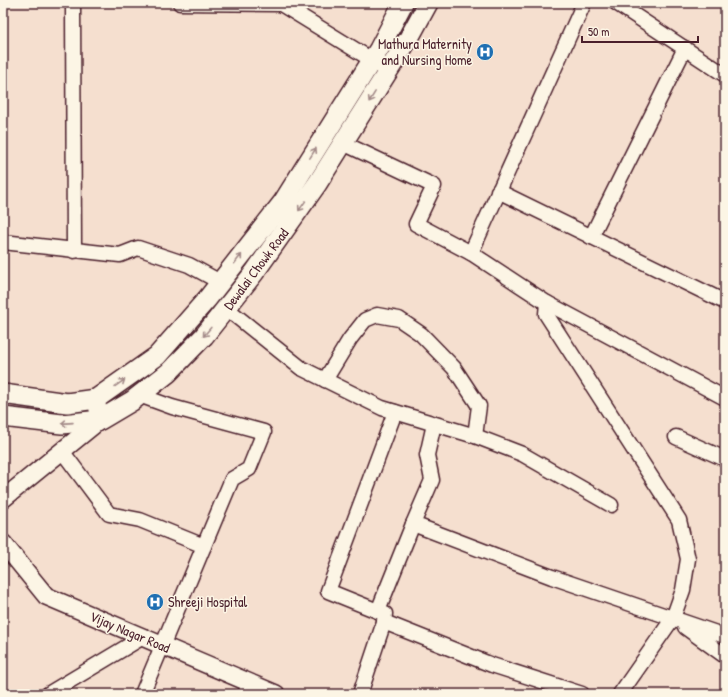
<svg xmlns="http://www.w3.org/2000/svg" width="728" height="697" viewBox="0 0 728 697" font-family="'Patrick Hand',sans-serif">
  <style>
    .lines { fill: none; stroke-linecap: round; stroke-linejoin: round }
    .minor-casing { stroke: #4a1f2b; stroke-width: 17 }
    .tertiary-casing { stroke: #4a1f2b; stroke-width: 20 }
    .secondary-casing { stroke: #4a1f2b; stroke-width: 22 }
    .minor { stroke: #fcf5e5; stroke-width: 14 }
    .tertiary { stroke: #fcf5e5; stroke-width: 17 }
    .secondary { stroke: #fcf5e5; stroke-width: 19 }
    .oneway { stroke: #a38a88 }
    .labels { text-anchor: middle; stroke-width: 3; stroke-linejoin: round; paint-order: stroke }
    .poi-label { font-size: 14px; fill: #4a1f2b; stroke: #fcf5e5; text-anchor: end }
    .street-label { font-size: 14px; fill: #4a1f2b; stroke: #fcf5e5 }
  </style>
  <rect width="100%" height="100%" fill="#f5dfcf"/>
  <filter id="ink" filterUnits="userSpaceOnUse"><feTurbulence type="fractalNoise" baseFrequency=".025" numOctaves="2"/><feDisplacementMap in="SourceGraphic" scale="8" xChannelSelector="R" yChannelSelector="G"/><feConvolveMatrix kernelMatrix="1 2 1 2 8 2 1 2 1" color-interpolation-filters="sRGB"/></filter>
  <g filter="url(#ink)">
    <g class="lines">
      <defs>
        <g id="minor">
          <path d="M 73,3 L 74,251"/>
          <path d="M 180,3 L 281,4 L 372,60 L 387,72"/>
          <path d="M 616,3 L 725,75"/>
          <path d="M 343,143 L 434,186 L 416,224 L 471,253 L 547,303 L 725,398"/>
          <path d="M 498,191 L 725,302"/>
          <path d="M 591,237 L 685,48"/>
          <path d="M 3,242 L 120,255 L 138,248 L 189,265 L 220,282"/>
          <path d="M 471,253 L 584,3"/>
          <path d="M 547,303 L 546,314 L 679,520 L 688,559 L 683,590 L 673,618 L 620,694"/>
          <path d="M 226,308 L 301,368 L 382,408 L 475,436 L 522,454 L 611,505"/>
          <path d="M 325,380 L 350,339 L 365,320 L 377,315 L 399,319 L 421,334 L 454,368 L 479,406 L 475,436"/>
          <path d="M 139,395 L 172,407 L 264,432 L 249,469 L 232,479 L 142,694"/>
          <path d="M 434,424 L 427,455 L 432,480 L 413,524 L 552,577 L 725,636"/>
          <path d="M 676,437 L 725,459"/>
          <path d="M 62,451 L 109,514 L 140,520 L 204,546"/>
          <path d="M 378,611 L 413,524"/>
          <path d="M 384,622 L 492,665 L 582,694"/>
          <path d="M 685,627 L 725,656"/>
          <path d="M 48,694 L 143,637"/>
          <path d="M 245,694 L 250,683"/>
          <path d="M 360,694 L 384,622 L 385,614 L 328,591 L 395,412"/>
        </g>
        <g id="tertiary">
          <path d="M 3,499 L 100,420 L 96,399"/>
          <path d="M 3,543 L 46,596 L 276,694"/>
        </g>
        <g id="secondary">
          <path d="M 3,394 L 67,403 L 96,399 L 157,356 L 208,298 L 283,202 L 379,49 L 403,3"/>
          <path d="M 3,417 L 62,424 L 100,420 L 132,401 L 168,373 L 204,336 L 254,273 L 317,184 L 409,38 L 428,3"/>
        </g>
      </defs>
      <use href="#minor" class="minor-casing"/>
      <use href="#tertiary" class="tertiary-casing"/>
      <use href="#secondary" class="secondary-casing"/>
      <use href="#minor" class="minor"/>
      <use href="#tertiary" class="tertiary"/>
      <use href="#secondary" class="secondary"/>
    </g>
    <defs><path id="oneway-shaft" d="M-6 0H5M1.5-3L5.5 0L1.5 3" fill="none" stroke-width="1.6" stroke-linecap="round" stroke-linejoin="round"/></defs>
    <g class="oneway">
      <use href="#oneway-shaft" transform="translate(372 97) rotate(122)"/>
      <use href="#oneway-shaft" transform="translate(313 153) rotate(-58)"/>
      <use href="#oneway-shaft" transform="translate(302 206) rotate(125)"/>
      <use href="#oneway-shaft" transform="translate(238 259) rotate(-52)"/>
      <use href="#oneway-shaft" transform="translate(207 332) rotate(130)"/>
      <use href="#oneway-shaft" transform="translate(120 383) rotate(-35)"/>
      <use href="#oneway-shaft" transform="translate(67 423) rotate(176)"/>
    </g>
  </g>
  <defs>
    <symbol id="hospital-disc" viewBox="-11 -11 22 22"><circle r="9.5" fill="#1f6fb2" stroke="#fcf5e5"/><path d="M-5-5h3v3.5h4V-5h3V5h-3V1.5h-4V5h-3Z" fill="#fff"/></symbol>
  </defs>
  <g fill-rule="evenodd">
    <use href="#hospital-disc" x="475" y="42" width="20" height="20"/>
    <use href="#hospital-disc" x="145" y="592" width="20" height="20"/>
  </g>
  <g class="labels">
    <g class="poi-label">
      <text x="472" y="49">Mathura Maternity<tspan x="472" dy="16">and Nursing Home</tspan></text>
      <text x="168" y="607" text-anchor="start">Shreeji Hospital</text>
    </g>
    <g class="street-label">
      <text transform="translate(256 269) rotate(-53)" y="5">Dewalai Chowk Road</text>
      <text transform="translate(130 632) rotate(23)" y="5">Vijay Nagar Road</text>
    </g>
  </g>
  <rect width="728" height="697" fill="none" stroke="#fcf5e5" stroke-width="16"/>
  <rect x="8" y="8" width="712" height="681" fill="none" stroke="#4a1f2b" stroke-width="1.5" filter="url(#ink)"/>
  <path d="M582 36v6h116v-6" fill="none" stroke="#4a1f2b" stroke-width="2"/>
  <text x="588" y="36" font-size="12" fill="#4a1f2b" stroke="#fcf5e5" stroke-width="3" paint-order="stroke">50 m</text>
</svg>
